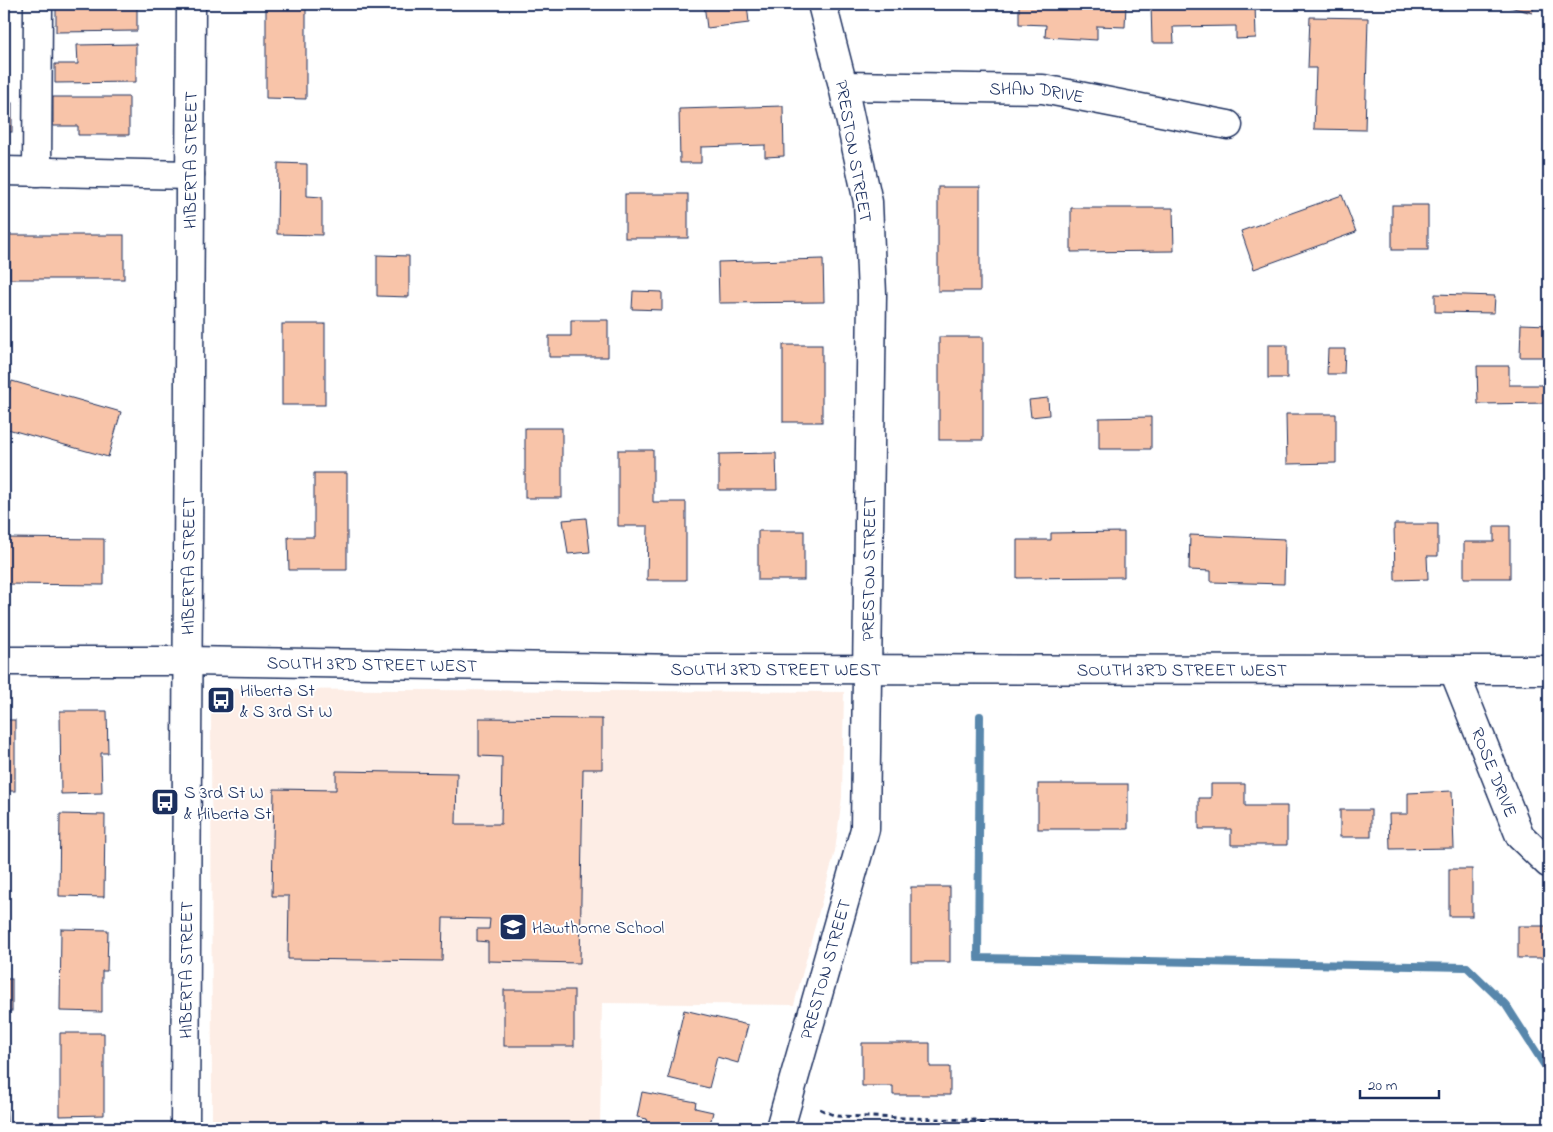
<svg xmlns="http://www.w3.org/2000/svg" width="1553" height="1132" viewBox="0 0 1553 1132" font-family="'Indie Flower',sans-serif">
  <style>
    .built { fill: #fdede5 }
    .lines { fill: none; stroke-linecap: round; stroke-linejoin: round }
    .stream { stroke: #5887ac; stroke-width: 8 }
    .building { fill: #f8c4a9; stroke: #1b2f5e }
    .minor-casing { stroke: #1b2f5e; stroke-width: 31 }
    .path { stroke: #1b2f5e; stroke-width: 3; stroke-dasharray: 5 4; stroke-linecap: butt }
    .minor { stroke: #fff; stroke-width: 28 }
    .labels { text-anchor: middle; stroke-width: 4; stroke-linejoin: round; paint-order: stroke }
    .street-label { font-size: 18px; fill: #1b2f5e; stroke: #fff }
    .poi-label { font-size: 18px; fill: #1b2f5e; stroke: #fff; text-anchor: start }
  </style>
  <rect width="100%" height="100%" fill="#fff"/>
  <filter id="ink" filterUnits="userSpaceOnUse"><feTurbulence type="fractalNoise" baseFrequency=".02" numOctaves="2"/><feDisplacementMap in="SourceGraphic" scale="10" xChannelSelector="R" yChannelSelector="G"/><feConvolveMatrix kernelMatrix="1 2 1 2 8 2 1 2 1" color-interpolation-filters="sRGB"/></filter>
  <g filter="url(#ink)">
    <path class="built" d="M 211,689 L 844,692 L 842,797 L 835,851 L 794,1005 L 602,1003 L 600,1128 L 212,1128 Z"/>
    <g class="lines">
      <path class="stream" d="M 980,716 L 978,958 L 1467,967 L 1506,1005 L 1549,1072"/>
    </g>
    <g class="building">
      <path d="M 56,4 L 137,4 L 137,31 L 56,32 Z"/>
      <path d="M 266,4 L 306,4 L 306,99 L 266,98 Z"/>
      <path d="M 704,4 L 747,4 L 749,23 L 707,28 Z"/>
      <path d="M 1019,4 L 1126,4 L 1125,27 L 1097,26 L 1097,40 L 1045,37 L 1046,25 L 1019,24 Z"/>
      <path d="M 1151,4 L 1255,4 L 1256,38 L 1236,39 L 1236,26 L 1173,27 L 1174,43 L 1152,43 Z"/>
      <path d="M 1499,4 L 1535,4 L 1532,13 Z"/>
      <path d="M 1310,17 L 1368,18 L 1365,130 L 1314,129 L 1316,68 L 1308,68 Z"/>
      <path d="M 136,44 L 136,82 L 55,83 L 55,64 L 78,64 L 77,45 Z"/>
      <rect x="4" y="50" width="2" height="27"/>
      <path d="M 53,97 L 129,97 L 129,135 L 78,135 L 78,126 L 53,126 Z"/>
      <rect x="4" y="103" width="8" height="29"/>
      <path d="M 783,106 L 784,156 L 765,157 L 765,145 L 701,147 L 701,163 L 680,163 L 679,109 Z"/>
      <path d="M 278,163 L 307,164 L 307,196 L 322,197 L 322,235 L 277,234 Z"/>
      <rect x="938" y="187" width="42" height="104"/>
      <rect x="625" y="194" width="63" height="44"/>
      <path d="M 1342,195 L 1356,232 L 1254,269 L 1241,231 Z"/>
      <rect x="1392" y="205" width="36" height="45"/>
      <path d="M 1071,208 L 1173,208 L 1174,251 L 1071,252 Z"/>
      <rect x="10" y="235" width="114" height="44"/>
      <path d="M 377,255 L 409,256 L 409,297 L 377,296 Z"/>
      <path d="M 823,259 L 824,302 L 719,303 L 718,262 Z"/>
      <path d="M 633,291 L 662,292 L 662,310 L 632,309 Z"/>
      <path d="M 1435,294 L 1495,296 L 1494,313 L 1435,312 Z"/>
      <path d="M 571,320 L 608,320 L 608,357 L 549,357 L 549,336 L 571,336 Z"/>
      <rect x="282" y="324" width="43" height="81"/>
      <path d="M 1521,324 L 1549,325 L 1549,357 L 1520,357 Z"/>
      <rect x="939" y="337" width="44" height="103"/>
      <rect x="783" y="345" width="39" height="77"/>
      <rect x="1268" y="345" width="19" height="33"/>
      <path d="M 1328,349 L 1345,349 L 1344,374 L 1327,374 Z"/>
      <path d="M 1477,366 L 1509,366 L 1509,385 L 1548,385 L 1549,403 L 1478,404 Z"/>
      <path d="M 12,381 L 121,412 L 108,457 L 4,428 L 4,411 Z"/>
      <path d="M 1048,398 L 1049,415 L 1031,417 L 1029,400 Z"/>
      <path d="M 1286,414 L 1336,414 L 1336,463 L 1287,464 Z"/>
      <path d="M 1151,417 L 1151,449 L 1099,449 L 1099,418 Z"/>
      <rect x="525" y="428" width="37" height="70"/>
      <path d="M 618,450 L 653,450 L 653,502 L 686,502 L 686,580 L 647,580 L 648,526 L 618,526 Z"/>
      <path d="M 776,453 L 777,490 L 719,490 L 719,454 Z"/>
      <path d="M 314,473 L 347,473 L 347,570 L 289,570 L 288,537 L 314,537 Z"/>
      <path d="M 586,518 L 590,552 L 568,554 L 563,520 Z"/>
      <path d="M 1394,524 L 1438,524 L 1438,556 L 1427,556 L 1428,579 L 1395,580 Z"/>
      <path d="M 1494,526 L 1510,526 L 1510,578 L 1464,578 L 1464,542 L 1494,542 Z"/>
      <rect x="758" y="531" width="46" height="49"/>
      <path d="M 1124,532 L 1124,577 L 1017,578 L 1017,540 L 1051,540 L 1051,533 Z"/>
      <path d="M 1190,535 L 1285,539 L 1284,584 L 1211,582 L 1211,571 L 1189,570 Z"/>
      <path d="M 4,538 L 104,539 L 104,585 L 4,584 Z"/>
      <path d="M 60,711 L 107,711 L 108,753 L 101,753 L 102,793 L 61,794 Z"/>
      <path d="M 479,718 L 602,719 L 602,769 L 583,769 L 580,963 L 488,961 L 488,942 L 477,941 L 477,929 L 489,929 L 490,919 L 443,918 L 442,961 L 288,959 L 289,896 L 272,896 L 274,789 L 336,790 L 336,771 L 457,773 L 456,824 L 501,824 L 502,757 L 479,756 Z"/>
      <rect x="4" y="720" width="11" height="71"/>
      <rect x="1038" y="784" width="90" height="45"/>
      <path d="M 1211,784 L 1245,784 L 1245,806 L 1287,806 L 1287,845 L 1231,845 L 1231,829 L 1199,829 L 1199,798 L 1211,798 Z"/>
      <path d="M 1452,791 L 1454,848 L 1390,849 L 1389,814 L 1408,814 L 1408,793 Z"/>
      <rect x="1340" y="810" width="31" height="27"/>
      <path d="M 4,814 L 5,814 L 4,899 Z"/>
      <path d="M 60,814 L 105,815 L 104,897 L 59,896 Z"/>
      <rect x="1449" y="869" width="23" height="47"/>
      <rect x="911" y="887" width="39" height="75"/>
      <rect x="1518" y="926" width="31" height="32"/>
      <path d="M 61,929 L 108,930 L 107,971 L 102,971 L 102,1012 L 60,1011 Z"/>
      <rect x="4" y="979" width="8" height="32"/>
      <rect x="504" y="990" width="70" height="56"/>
      <path d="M 684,1010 L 748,1025 L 738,1063 L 717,1057 L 709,1088 L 668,1078 Z"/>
      <path d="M 60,1033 L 104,1033 L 104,1115 L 60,1116 Z"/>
      <path d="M 4,1039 L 7,1124 L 4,1124 Z"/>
      <path d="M 862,1043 L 930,1043 L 930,1067 L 950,1067 L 950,1095 L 893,1095 L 893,1086 L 862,1086 Z"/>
      <path d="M 642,1092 L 696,1102 L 695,1108 L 713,1112 L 709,1128 L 645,1128 L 647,1119 L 637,1117 Z"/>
    </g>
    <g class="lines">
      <defs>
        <g id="minor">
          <path id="s1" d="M 843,86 L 1043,89 L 1228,125"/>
          <path d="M 4,171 L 190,175"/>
          <path d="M 37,172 L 38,4"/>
          <path id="s2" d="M 4,661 L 188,661 L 685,669 L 1549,670"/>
          <path id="s3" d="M 1454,671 L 1520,836 L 1548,863"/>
          <path id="s4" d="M 185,1128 L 191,4"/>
          <path id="s5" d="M 780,1128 L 865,829 L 872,294 L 868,202 L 843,86 L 822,4"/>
        </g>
      </defs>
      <use href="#minor" class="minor-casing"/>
      <path class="path" d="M 820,1109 L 836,1116 L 974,1120 L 994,1128"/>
      <use href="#minor" class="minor"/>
    </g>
  </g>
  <defs>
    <symbol id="bus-square" viewBox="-11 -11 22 22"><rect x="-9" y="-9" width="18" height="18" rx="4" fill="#1b2f5e" stroke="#fff"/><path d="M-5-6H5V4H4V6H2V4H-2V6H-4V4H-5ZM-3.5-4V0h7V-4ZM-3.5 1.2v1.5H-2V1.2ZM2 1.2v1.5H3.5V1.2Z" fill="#fff"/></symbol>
    <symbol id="school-square" viewBox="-11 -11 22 22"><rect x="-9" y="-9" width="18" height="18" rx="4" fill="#1b2f5e" stroke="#fff"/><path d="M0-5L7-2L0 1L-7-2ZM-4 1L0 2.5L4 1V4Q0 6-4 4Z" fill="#fff"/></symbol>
  </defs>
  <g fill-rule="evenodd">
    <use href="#bus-square" x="205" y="684" width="32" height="32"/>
    <use href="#bus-square" x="149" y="786" width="32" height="32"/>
    <use href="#school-square" x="497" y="911" width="32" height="32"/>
  </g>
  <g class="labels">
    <g class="street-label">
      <text dy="6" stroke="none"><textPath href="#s1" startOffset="194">SHAN DRIVE</textPath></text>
      <text transform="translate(854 151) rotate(80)" y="6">PRESTON STREET</text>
      <text dy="6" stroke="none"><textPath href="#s4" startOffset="968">HIBERTA STREET</textPath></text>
      <text dy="6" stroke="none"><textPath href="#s4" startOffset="562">HIBERTA STREET</textPath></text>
      <text dy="6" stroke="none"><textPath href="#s5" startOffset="571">PRESTON STREET</textPath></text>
      <text dy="6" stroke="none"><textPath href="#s2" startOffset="368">SOUTH 3RD STREET WEST</textPath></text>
      <text dy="6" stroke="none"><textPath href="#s2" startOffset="772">SOUTH 3RD STREET WEST</textPath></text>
      <text dy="6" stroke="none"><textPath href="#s2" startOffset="1178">SOUTH 3RD STREET WEST</textPath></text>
      <text dy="6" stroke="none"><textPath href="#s3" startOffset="109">ROSE DRIVE</textPath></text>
      <text dy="6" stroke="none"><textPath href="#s5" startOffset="165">PRESTON STREET</textPath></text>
      <text dy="6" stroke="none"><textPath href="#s4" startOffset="158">HIBERTA STREET</textPath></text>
    </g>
    <g class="poi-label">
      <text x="240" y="696">Hiberta St<tspan x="240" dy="21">&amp; S 3rd St W</tspan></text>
      <text x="184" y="798">S 3rd St W<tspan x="184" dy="21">&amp; Hiberta St</tspan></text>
      <text x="532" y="933">Hawthorne School</text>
    </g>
  </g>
  <rect width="1553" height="1132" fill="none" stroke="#fff" stroke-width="20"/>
  <rect x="10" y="10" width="1533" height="1112" fill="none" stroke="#1b2f5e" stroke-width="2" filter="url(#ink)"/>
  <path d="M1360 1090v8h79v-8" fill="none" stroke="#1b2f5e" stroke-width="2.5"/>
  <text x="1368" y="1090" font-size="15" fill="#1b2f5e" stroke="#ffffff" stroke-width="4" paint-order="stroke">20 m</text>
</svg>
